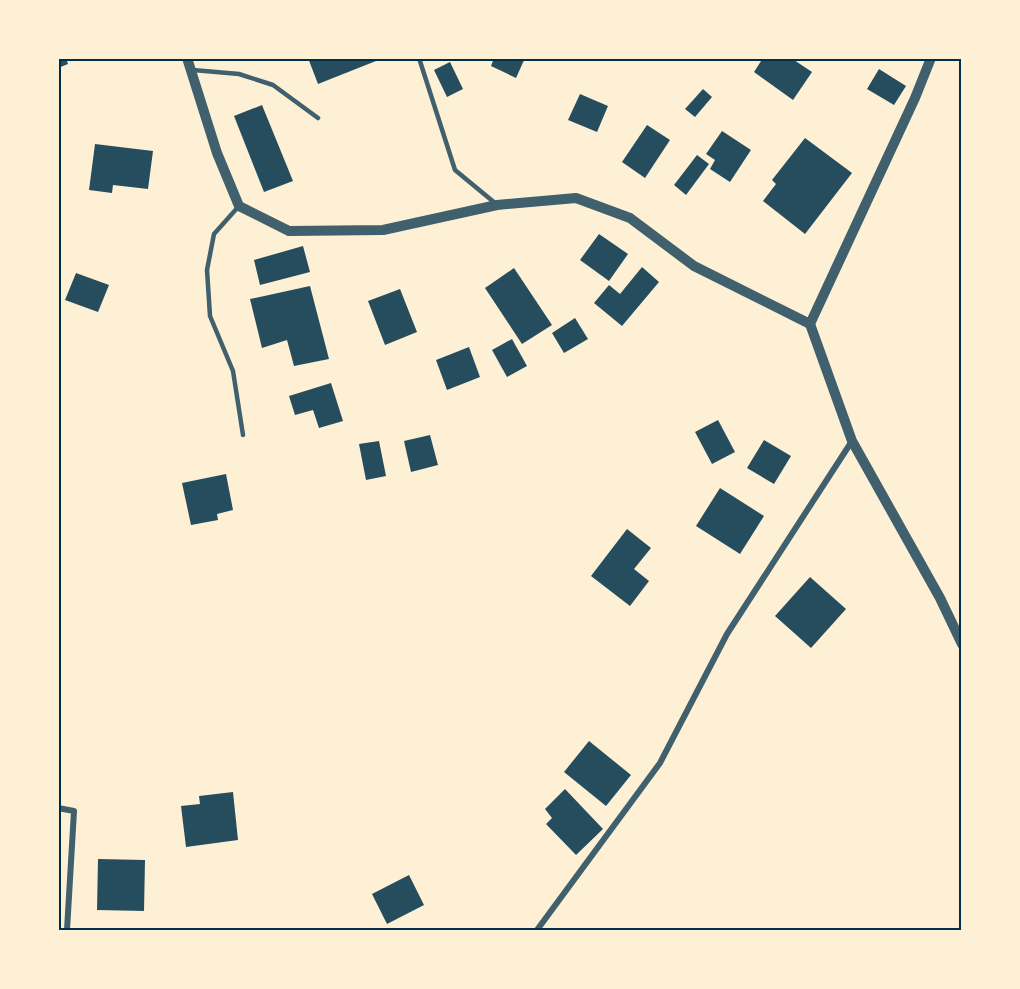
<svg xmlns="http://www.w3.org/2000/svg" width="1020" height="989" viewBox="0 0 1020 989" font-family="'IBM Plex Sans',sans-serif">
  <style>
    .building { fill: #264d5e }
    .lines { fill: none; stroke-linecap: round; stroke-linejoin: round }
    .service { stroke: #3f606c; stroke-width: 4.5 }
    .minor { stroke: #3f606c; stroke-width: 6 }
    .tertiary { stroke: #3f606c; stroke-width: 10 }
    .neatline { fill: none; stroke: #003049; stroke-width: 2 }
  </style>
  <rect width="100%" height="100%" fill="#fdf0d5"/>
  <g class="building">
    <path d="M 58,58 L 66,58 L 68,64 L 58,68 Z"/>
    <path d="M 308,58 L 381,58 L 381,59 L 318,84 Z"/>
    <path d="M 494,58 L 525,58 L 516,78 L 491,66 Z"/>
    <path d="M 763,58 L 791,58 L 812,72 L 793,100 L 754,72 Z"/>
    <path d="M 450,62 L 463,89 L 447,97 L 434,70 Z"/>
    <path d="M 879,69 L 906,86 L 894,105 L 867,89 Z"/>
    <path d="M 703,89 L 712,97 L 695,117 L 685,109 Z"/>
    <path d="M 580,94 L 608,106 L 597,132 L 568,120 Z"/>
    <path d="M 262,105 L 293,181 L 264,192 L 234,116 Z"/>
    <path d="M 647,125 L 670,140 L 645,178 L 622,162 Z"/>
    <path d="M 722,131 L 751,150 L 730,182 L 710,169 L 715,160 L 706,154 Z"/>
    <path d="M 805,138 L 852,173 L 805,234 L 763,201 L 776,184 L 772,180 Z"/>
    <path d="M 95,144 L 153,151 L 148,189 L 113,185 L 112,193 L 89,190 Z"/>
    <path d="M 697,155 L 709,164 L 686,195 L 674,185 Z"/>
    <path d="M 599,234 L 628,254 L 609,281 L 580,260 Z"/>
    <path d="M 303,246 L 310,272 L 260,285 L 254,260 Z"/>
    <path d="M 642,267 L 659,282 L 622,326 L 594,303 L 609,285 L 620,294 Z"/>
    <path d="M 514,268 L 552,325 L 522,344 L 485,288 Z"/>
    <path d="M 76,273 L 109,285 L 98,312 L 65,300 Z"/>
    <path d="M 310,286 L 329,359 L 294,366 L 287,340 L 262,348 L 250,299 Z"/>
    <path d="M 400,289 L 417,332 L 385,345 L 368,301 Z"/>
    <path d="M 575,318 L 588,339 L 564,353 L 552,333 Z"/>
    <path d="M 512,339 L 527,366 L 507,377 L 492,350 Z"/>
    <path d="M 469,347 L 480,377 L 447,390 L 436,360 Z"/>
    <path d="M 331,383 L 343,421 L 319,428 L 313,410 L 295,415 L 289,396 Z"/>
    <path d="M 718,420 L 735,452 L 712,464 L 695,432 Z"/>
    <path d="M 430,435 L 438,465 L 411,472 L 404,441 Z"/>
    <path d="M 764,440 L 791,456 L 774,484 L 747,468 Z"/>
    <path d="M 379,441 L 386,476 L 366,480 L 359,444 Z"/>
    <path d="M 226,474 L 233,510 L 217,514 L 218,520 L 191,525 L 182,483 Z"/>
    <path d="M 720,488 L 764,516 L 740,554 L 696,526 Z"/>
    <path d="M 627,529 L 651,548 L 634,569 L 649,581 L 630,606 L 591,576 Z"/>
    <path d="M 810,577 L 846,609 L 811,648 L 775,616 Z"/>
    <path d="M 589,741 L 631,775 L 606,806 L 564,772 Z"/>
    <path d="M 565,789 L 603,829 L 576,855 L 546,824 L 552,818 L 545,809 Z"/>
    <path d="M 233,792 L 238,840 L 186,847 L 181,806 L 200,804 L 199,796 Z"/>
    <path d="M 98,859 L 145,860 L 144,911 L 97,910 Z"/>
    <path d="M 409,875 L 424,905 L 387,924 L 372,894 Z"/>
  </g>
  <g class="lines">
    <g class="service">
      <path d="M 419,58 L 455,170 L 495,203"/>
      <path d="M 193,70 L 239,74 L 273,85 L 318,118"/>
      <path d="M 239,206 L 214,234 L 207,270 L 210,316 L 233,371 L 243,435"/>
    </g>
    <g class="minor">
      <path d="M 58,808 L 74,811 L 67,930"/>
      <path d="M 537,930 L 660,763 L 727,634 L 852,441"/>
    </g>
    <g class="tertiary">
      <path d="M 187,58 L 217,153 L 239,206 L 289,231 L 383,230 L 497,205 L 576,198 L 630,218 L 694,266 L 810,324"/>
      <path d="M 810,324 L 852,441 L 940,598 L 962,644"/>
      <path d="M 810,324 L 915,98 L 931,58"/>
    </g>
  </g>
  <rect width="1020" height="989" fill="none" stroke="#fdf0d5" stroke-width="120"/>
  <rect x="60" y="60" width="900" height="869" class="neatline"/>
</svg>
